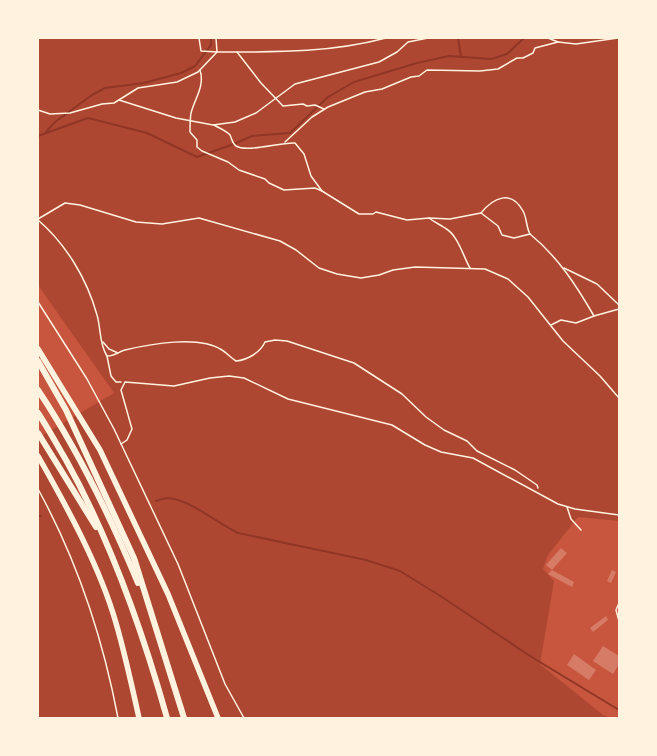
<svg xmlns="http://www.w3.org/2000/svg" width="657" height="756" viewBox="0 0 657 756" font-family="'Nunito Sans',sans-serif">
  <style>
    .green { fill: #ae4732 }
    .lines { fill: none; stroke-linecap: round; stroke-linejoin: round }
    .stream { stroke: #8f3625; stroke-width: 2 }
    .building { fill: #d67c66 }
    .path { stroke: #fff3e0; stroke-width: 1.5 }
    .service { stroke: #fff3e0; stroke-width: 1.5 }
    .trunk { stroke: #fff3e0; stroke-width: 5.5 }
    .motorway { stroke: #fff3e0; stroke-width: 6 }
  </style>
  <rect width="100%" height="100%" fill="#c8553d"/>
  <path class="green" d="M 38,38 L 619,38 L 619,521 L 578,517 L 548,555 L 543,569 L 554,581 L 540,664 L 603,715 L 611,718 L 38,718 L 38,438 L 114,393 L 38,285 Z"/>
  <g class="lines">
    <g class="stream">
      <path d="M 458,38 L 461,57"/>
      <path d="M 46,132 L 55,122 L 92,95 L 105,88 L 144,83 L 181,73 L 195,66 L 211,45 L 211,38"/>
      <path d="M 38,136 L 88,118 L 147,133 L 197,157 L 234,144 L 252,136 L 290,133 L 328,97 L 354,82 L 417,63 L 449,56 L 491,59 L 507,54 L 524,38"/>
      <path d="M 156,501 C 159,500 164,498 168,498 C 191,500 217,523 238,533 L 366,560 L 400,571 L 442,597 L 530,656 L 619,710"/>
      <path d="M 38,516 L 41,516"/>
    </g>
  </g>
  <g class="building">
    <path d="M 561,548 L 567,553 L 552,570 L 546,565 Z"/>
    <path d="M 552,570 L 574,582 L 572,587 L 548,574 Z"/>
    <path d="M 612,570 L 616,572 L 611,583 L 607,581 Z"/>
    <path d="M 606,616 L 608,620 L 593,632 L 590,628 Z"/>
    <path d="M 603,646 L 619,656 L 619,664 L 613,674 L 593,661 Z"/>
    <path d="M 574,654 L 596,670 L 589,680 L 567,665 Z"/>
  </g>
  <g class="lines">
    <g class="path">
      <path d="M 199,38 L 201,51 L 217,52 L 216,38"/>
      <path d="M 548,38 L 558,42"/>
      <path d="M 237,52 L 261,83 L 283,106 L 303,104 L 307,106 L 315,105 L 324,109"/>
      <path d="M 200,70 C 205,86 195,98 191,113 C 190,119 190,126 190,132 L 197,140 L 197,147 L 202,151 L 228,162 L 239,170 L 265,179 L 269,183 L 284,190 L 315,188 L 322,191"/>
      <path d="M 119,100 L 176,118 L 213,125 L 235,122 L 256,113 L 295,84 L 379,62 L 397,52 L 408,42 L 428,38"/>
      <path d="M 38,110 L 50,114 L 70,113 L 102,104 L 114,103 L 138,88 L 177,82 L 198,72 L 217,52 C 276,52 329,53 386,38"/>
      <path d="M 214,125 C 219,128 227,131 230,135 C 232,139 232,143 236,146 C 247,153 280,142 295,143 L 304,154 L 311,176 L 322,191 L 359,214 L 373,214 L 376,212 L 407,220 L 429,218 C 434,222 439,224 445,228 C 458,235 463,256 470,268"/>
      <path d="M 285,142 L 312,117 L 328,107 L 365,92 L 382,89 L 411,77 L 419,76 L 427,70 L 480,71 L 498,69 L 517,58 L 523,58 L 533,53 L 535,48 L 558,42 L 576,44 L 618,38"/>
      <path d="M 481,213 C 493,198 511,189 523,211 C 527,218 526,227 530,234"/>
      <path d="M 429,218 L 450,219 L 481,213 L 498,226 L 502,235 L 514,238 L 530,234 C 558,257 576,285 594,316 L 619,309"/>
      <path d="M 38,219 L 65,203 L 80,205 L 136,222 L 162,224 L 199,218 L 280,241 L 296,250 L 319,268 L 337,274 L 361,278 L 379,275 L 393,270 L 415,267 L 485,269 L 508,279 L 528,297 L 563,341 L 600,376 L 619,398"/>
      <path d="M 38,220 C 66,244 87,279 97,315 C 101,328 99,344 107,356"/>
      <path d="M 564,268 L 597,284 L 619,305"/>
      <path d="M 551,325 L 561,320 L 576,323 L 594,316"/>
      <path d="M 103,342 L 109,349 L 118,353"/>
      <path d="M 121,382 L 116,382 L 111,376 L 107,356 C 115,356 118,352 125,350 C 150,344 199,335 222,350 C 227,353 231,358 236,361 C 247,360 260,353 265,342 L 275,340 L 287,341 L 354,363 L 402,394 L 426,417 L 444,430 L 467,441 L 477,451 L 515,470 L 537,485 L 538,488"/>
    </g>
    <g class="service">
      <path d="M 38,302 L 87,379 L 114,429 L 178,564 L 225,684 L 244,718"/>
      <path d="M 121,444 L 127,440 L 132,429 L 121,390 L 125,382 L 174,386 L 210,378 L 229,376 L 244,378 L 288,399 L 392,425 L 425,445 L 441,452 L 473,458 L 558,504 L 575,509 L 619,515"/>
      <path d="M 38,489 C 77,560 103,639 118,718"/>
      <path d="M 567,507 L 571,519 L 581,530"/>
      <path d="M 619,603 L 616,610 L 619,621"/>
    </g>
    <g class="trunk">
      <path d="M 38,349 L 100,450 L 168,594 L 218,718"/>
      <path d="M 38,456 C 67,507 100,567 116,623 C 125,654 132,686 139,718"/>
    </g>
    <g class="motorway">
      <path d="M 38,361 L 66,410 L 134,558 L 184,718"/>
      <path d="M 38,390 C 78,450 110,516 138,583"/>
      <path d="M 38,413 C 48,428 57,445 66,460 C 111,541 142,629 167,718"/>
      <path d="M 38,433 L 96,527"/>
    </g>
  </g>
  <rect width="657" height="756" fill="none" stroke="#fff3e0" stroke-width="78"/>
</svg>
